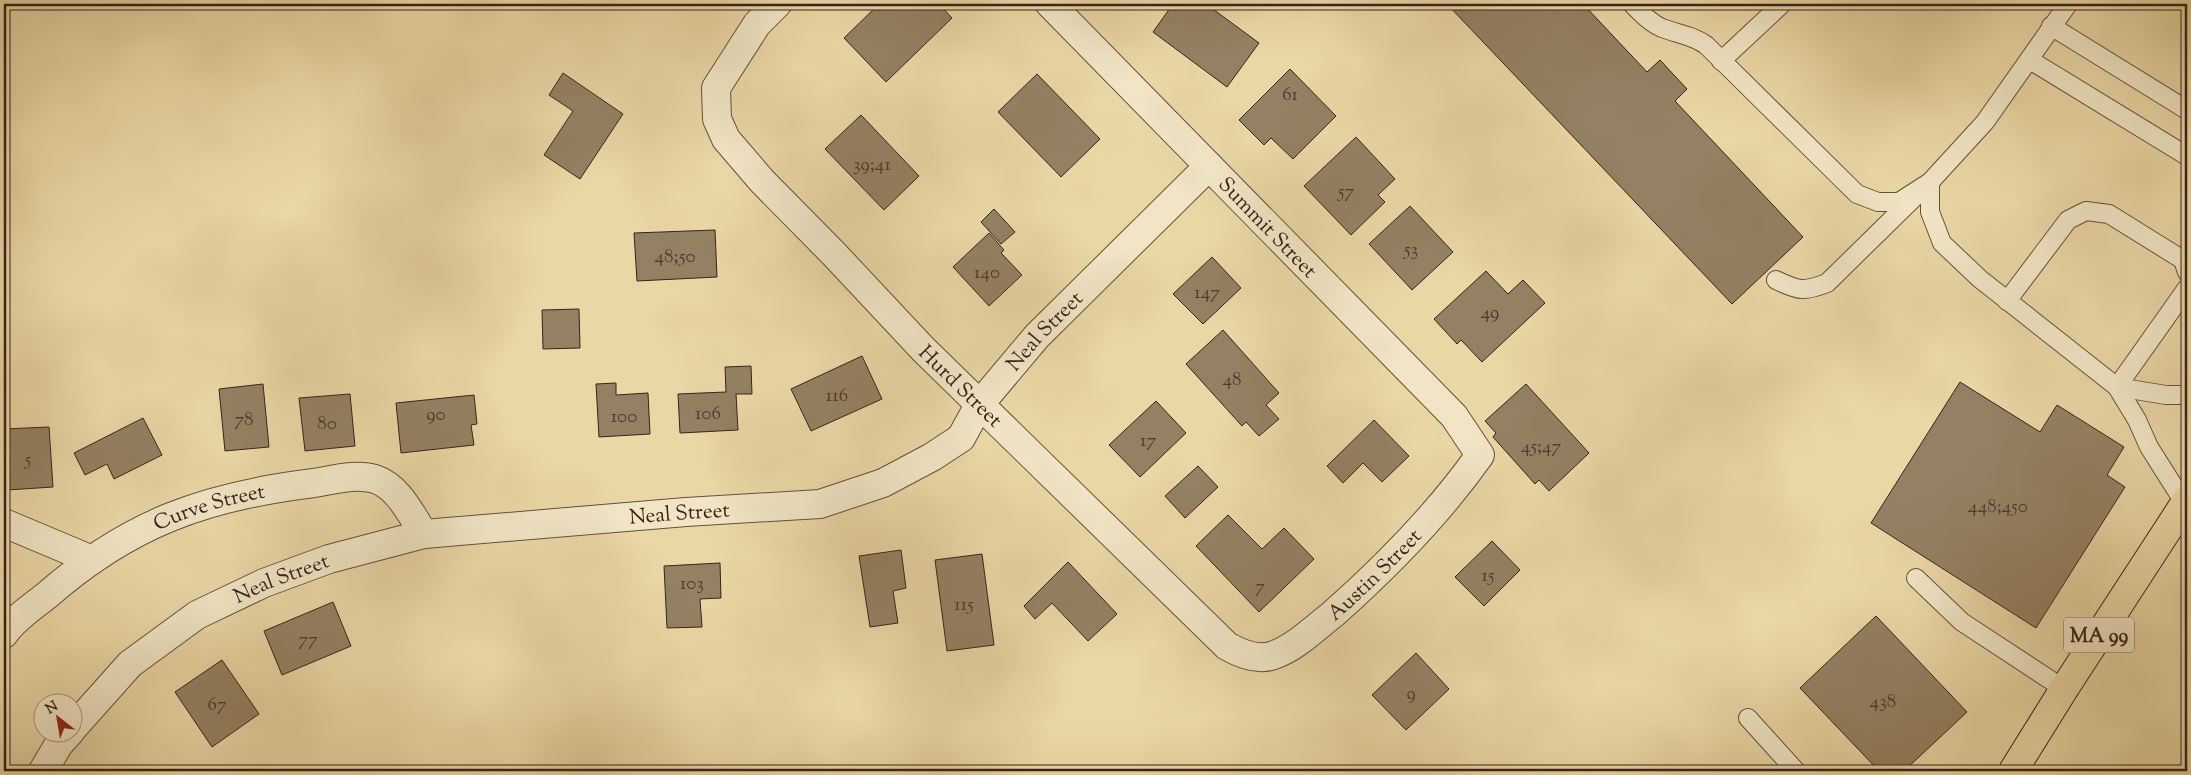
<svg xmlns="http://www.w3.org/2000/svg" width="2191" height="775" viewBox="0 0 2191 775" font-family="'Sorts Mill Goudy',serif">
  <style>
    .building { fill: #948163; stroke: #37231a }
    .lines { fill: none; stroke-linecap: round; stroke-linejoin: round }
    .lane-casing { stroke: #64503d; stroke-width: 20 }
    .street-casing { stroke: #64503d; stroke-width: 30 }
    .primary-casing { stroke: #37231a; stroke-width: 30 }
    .lane { stroke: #f1e5c5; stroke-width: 18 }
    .street { stroke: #f1e5c5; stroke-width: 28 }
    .primary { stroke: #ead7a6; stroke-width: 28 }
    .labels { text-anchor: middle; stroke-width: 4; stroke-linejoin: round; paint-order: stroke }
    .number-label { font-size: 19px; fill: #4e3a2c }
    .shield { fill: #f1e5c5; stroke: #6f5d4d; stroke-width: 1 }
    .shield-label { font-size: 20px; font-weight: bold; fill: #37231a }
    .street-label { font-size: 21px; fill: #37231a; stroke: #f1e5c5 }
  </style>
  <rect width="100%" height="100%" fill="#ead7a6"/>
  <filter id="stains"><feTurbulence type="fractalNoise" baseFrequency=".004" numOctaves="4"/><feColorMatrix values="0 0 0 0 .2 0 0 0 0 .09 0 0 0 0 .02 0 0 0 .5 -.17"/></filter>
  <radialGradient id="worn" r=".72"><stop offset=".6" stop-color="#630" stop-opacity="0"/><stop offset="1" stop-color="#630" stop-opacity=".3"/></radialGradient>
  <g class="building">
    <path d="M 879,4 L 939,4 L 952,18 L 886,82 L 844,38 Z"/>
    <path d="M 1173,4 L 1206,4 L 1259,43 L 1227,87 L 1153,32 Z"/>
    <path d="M 1447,4 L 1583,4 L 1647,72 L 1660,60 L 1687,89 L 1675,101 L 1803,237 L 1732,304 Z"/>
    <path d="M 1290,69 L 1336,116 L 1293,159 L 1271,138 L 1264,145 L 1239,120 Z"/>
    <path d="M 563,73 L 623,114 L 580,179 L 544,155 L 573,111 L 549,95 Z"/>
    <path d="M 1037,74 L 1100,139 L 1061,177 L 998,112 Z"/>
    <path d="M 861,115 L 919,176 L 884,210 L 825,149 Z"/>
    <path d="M 1356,137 L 1395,179 L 1378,195 L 1385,202 L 1351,235 L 1304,186 Z"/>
    <path d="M 1410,206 L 1453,252 L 1412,290 L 1369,244 Z"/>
    <path d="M 994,209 L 1015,232 L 1001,244 L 981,222 Z"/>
    <path d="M 715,230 L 717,277 L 637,281 L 634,233 Z"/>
    <path d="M 989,233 L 1004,250 L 1001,253 L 1022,275 L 989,306 L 953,267 Z"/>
    <path d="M 1212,257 L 1241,288 L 1203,324 L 1173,294 Z"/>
    <path d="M 1486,271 L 1508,294 L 1523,280 L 1545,303 L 1482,362 L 1461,340 L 1457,344 L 1434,319 Z"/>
    <path d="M 579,309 L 580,348 L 543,349 L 542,310 Z"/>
    <path d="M 1223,330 L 1279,393 L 1266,405 L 1279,419 L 1259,436 L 1246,422 L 1242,426 L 1186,364 Z"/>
    <path d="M 862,356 L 882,399 L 811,431 L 791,389 Z"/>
    <path d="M 751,366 L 752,394 L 736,394 L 738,430 L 680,433 L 678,394 L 726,392 L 725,367 Z"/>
    <path d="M 1960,382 L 2040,432 L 2057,405 L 2124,447 L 2107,475 L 2125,487 L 2036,628 L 1871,523 Z"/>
    <path d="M 616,383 L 616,395 L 648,393 L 650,434 L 599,437 L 596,384 Z"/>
    <path d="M 263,384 L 269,447 L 225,451 L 219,389 Z"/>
    <path d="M 1526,384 L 1589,453 L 1549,491 L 1539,480 L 1535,484 L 1493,437 L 1496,433 L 1485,421 Z"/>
    <path d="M 350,394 L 355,446 L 305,451 L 299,398 Z"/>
    <path d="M 474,395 L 477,424 L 471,425 L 474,445 L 401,453 L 396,403 Z"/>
    <path d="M 1156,401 L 1186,433 L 1140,477 L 1109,445 Z"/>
    <path d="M 143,418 L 162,455 L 114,479 L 107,464 L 85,475 L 74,453 Z"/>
    <path d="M 1374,420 L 1409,456 L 1382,482 L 1363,463 L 1343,483 L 1327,466 Z"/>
    <path d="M 49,427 L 53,487 L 7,490 L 4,429 Z"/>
    <path d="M 1198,466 L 1218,487 L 1185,518 L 1165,496 Z"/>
    <path d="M 1228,515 L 1262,549 L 1284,528 L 1314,559 L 1259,612 L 1196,546 Z"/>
    <path d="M 1492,541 L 1520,570 L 1484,606 L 1455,577 Z"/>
    <path d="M 901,550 L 906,588 L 893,591 L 898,623 L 870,627 L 859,556 Z"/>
    <path d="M 982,554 L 994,645 L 947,651 L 935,560 Z"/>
    <path d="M 1068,562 L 1117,614 L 1088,641 L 1052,603 L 1035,619 L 1024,606 Z"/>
    <path d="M 720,563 L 721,598 L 700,599 L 702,627 L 667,628 L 664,566 Z"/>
    <path d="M 333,602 L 351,646 L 282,675 L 264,631 Z"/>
    <path d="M 1876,616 L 1967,712 L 1904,771 L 1879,771 L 1800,688 Z"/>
    <path d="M 1416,653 L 1449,689 L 1406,730 L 1372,695 Z"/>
    <path d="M 222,660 L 259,714 L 212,747 L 175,692 Z"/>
  </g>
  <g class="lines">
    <defs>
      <g id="lane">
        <path d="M 1632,4 C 1641,13 1650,23 1662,28 C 1678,34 1692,35 1706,45 L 1857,194 L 1878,202 L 1899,202 L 1930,182 L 1985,122 L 2068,4"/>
        <path d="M 2051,26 L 2187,110"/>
        <path d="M 2030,60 L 2187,156"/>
        <path d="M 1721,61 L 1782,4"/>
        <path d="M 1776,280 C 1799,291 1804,292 1827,283 L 1930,182 L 1930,212 L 1942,243 L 1980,279 L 2117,387 L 2137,420 L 2149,447 L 2185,504"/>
        <path d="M 2007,301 L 2068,220 L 2086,211 L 2109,214 L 2183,260 L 2187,272"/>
        <path d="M 2117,387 L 2187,288"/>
        <path d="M 2117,387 L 2166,395 L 2187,395"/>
        <path d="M 1916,578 L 1962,622 L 2064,689"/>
        <path d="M 1748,718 L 1796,771"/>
      </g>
      <g id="street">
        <path id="s1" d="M 777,4 L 757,24 L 716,88 L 717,119 L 726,139 L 762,181 L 833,253 L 923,349 L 1227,646 C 1241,654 1258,661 1274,655 C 1296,647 1315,628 1333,614 C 1386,567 1439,513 1480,455 L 1454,416 L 1050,4"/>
        <path d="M 4,523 L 92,560"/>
        <path id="s2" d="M 4,634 C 13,620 32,607 46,596 C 129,523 206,496 314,483 C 333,480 356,473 375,479 C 399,487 411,515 424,534"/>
        <path id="s3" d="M 72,729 L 130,664 L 197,615 L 264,583 L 329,559 L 424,534 L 686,512 L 820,504 L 883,483 L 932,457 L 961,438 L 979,405 L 1037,336 L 1209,166"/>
        <path d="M 43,771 L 59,744 L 70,732"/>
      </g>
      <path id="primary" d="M 2013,771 L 2064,689 L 2187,500"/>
    </defs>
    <use href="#lane" class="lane-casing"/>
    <use href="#street" class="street-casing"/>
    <use href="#primary" class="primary-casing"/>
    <use href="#lane" class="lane"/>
    <use href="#street" class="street"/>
    <use href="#primary" class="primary"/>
  </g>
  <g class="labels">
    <g class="number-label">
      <text x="1290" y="100">61</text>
      <text x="872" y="170">39;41</text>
      <text x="1346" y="197">57</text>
      <text x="1411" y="255">53</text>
      <text x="675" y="262">48;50</text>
      <text x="987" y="278">140</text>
      <text x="1207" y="298">147</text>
      <text x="1490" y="318">49</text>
      <text x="1232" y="385">48</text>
      <text x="837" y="401">116</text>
      <text x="708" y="419">106</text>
      <text x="436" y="420">90</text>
      <text x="624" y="422">100</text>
      <text x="244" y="425">78</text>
      <text x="327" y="429">80</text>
      <text x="1148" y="446">17</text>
      <text x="1541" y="452">45;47</text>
      <text x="28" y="465">5</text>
      <text x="1998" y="512">448;450</text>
      <text x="1488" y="581">15</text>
      <text x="692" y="589">103</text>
      <text x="1260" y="592">7</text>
      <text x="964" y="610">115</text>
      <text x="308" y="645">77</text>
      <text x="1411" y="699">9</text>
      <text x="1883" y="707">438</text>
      <text x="217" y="710">67</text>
    </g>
    <rect class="shield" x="2064" y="617.5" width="70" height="35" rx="4"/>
    <g class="shield-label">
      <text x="2099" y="642">MA 99</text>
    </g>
    <g class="street-label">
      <text transform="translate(1268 227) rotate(46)" y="7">Summit Street</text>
      <text dy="7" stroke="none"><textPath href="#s3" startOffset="1102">Neal Street</textPath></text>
      <text dy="7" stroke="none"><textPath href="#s1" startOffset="498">Hurd Street</textPath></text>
      <text dy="7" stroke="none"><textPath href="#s2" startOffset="245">Curve Street</textPath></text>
      <text dy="7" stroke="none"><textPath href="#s3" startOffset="668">Neal Street</textPath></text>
      <text dy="7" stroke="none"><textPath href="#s1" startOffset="1049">Austin Street</textPath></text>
      <text dy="7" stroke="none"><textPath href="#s3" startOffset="262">Neal Street</textPath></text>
    </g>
  </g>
  <rect width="2191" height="775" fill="none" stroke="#ead7a6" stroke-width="20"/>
  <rect x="5" y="5" width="2181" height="765" fill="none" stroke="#37231a" stroke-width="2.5"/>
  <rect x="10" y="10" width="2171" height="755" fill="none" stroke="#37231a"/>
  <g transform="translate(58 718) rotate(329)"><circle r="24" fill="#f1e5c5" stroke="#a79781"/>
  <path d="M0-4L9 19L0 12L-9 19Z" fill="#8f2418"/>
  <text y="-8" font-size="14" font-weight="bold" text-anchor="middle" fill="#37231a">N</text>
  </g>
  <rect width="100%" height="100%" filter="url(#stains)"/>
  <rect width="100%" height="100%" fill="url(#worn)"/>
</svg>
